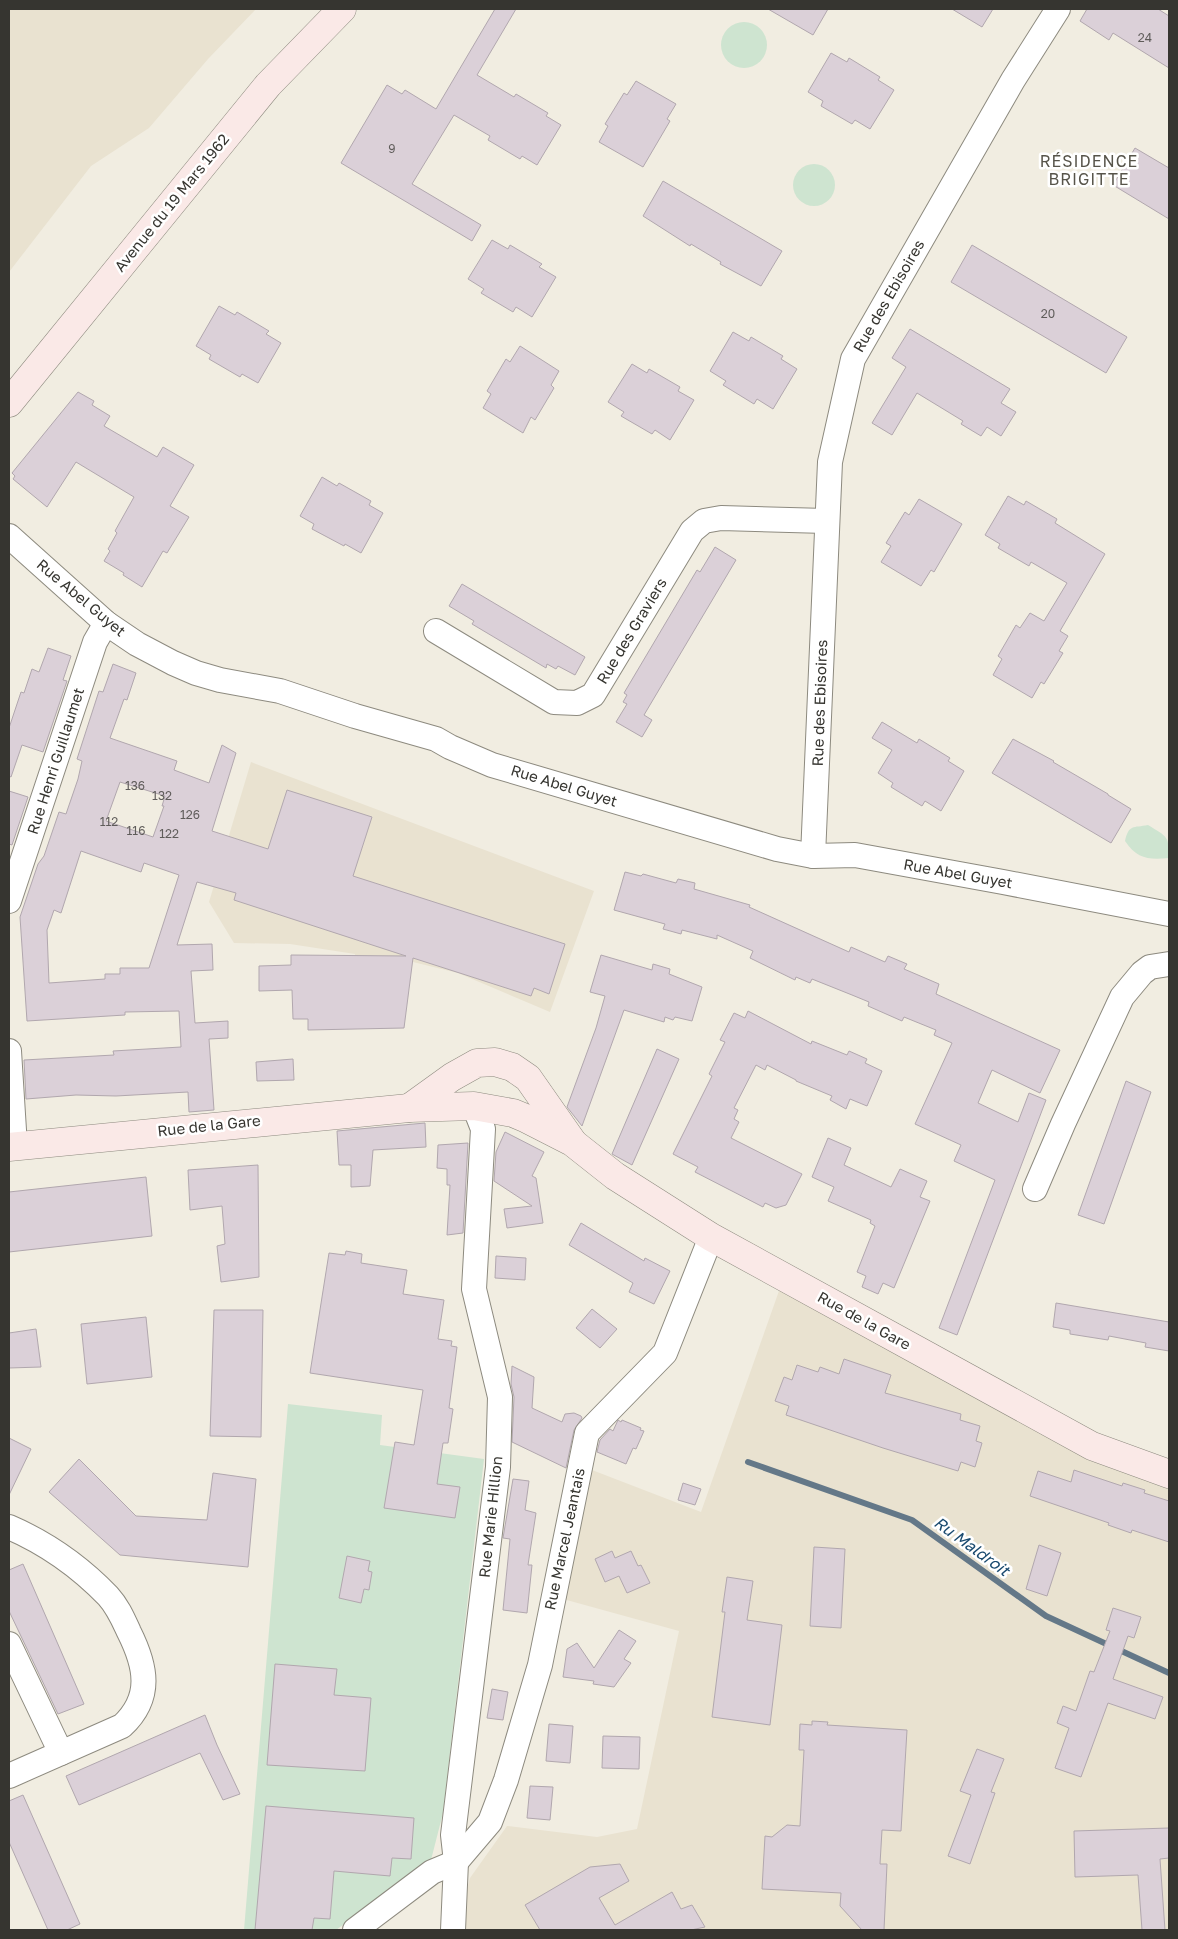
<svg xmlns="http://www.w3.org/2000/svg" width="1178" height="1939" viewBox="0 0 1178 1939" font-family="'Golos Text',sans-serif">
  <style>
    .built { fill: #e9e2d0 }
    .green { fill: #cee4d0 }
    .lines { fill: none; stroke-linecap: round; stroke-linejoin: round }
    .stream { stroke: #647888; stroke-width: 6 }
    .building { fill: #dbd0d8; stroke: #b1a7ae; fill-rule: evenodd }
    .street-casing { stroke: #8d8a7f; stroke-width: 26 }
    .secondary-casing { stroke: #8d8a7f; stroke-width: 29 }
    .street { stroke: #fff; stroke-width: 24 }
    .secondary { stroke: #fae9e7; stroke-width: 28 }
    .labels { text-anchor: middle; stroke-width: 5; stroke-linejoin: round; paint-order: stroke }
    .number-label { font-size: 12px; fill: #5f5c5a }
    .street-label { font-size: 15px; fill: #363530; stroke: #fff }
    .neighbourhood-label { font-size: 16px; letter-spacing: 1px; fill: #57544a; stroke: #fff }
    .water-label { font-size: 16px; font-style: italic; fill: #1a4a6f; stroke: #fff }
  </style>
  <rect width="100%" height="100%" fill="#f1ede1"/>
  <g class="built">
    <path d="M 9,9 L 256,9 L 208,59 L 149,128 L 91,166 L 9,272 Z"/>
    <path d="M 251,762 L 594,891 L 550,1012 L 458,973 L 413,962 L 355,960 L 355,954 L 290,944 L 234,943 L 209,902 Z"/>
    <path d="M 780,1288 L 1169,1485 L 1169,1930 L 462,1930 L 462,1908 L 470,1878 L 507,1826 L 597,1837 L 637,1829 L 679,1631 L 563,1599 L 592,1470 L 701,1512 Z"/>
  </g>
  <g class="green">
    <circle cx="744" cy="45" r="23"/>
    <circle cx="814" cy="185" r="21"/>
    <path d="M 1148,825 C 1167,837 1169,835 1169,858 C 1149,860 1137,859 1125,841 C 1129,824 1133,828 1148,825 Z"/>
    <path d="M 288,1404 L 382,1415 L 380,1445 L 484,1459 L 443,1813 L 431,1860 L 336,1930 L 244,1930 Z"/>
  </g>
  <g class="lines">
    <path class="stream" d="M 748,1462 L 912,1520 L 1046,1616 L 1169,1673"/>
  </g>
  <g class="building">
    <path d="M 495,9 L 516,9 L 477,75 L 514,97 L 516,94 L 548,113 L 546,116 L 561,125 L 537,165 L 522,156 L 520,159 L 488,140 L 490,136 L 454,115 L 412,184 L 481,225 L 472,241 L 341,163 L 387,85 L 402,94 L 405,90 L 436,109 Z"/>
    <path d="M 768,9 L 828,9 L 813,35 Z"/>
    <path d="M 952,9 L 993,9 L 982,27 Z"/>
    <path d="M 1087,9 L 1158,9 L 1169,16 L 1169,68 L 1113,33 L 1109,40 L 1080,21 Z"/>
    <path d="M 831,53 L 847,62 L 849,58 L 880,77 L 878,80 L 894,90 L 870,129 L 855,120 L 852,124 L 821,106 L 823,101 L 808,92 Z"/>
    <path d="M 636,81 L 676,104 L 667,119 L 670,121 L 643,167 L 599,142 L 608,126 L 605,124 L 624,93 L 627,95 Z"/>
    <path d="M 1135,148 L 1169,168 L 1169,219 L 1113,185 Z"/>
    <path d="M 663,181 L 782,251 L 761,286 L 720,264 L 721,262 L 691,244 L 690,246 L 643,216 Z"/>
    <path d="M 492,240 L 508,249 L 510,245 L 542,264 L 539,267 L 556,277 L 532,317 L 516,307 L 513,312 L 481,293 L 484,289 L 468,279 Z"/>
    <path d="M 972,245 L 1127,337 L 1106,373 L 951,282 Z"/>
    <path d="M 219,306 L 235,315 L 237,312 L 269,331 L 266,334 L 281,343 L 258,383 L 242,374 L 240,377 L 209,359 L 211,355 L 196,346 Z"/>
    <path d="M 910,329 L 1010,389 L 1001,403 L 1016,412 L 1001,436 L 987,427 L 981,436 L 961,424 L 963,421 L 917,393 L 892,435 L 872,423 L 906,367 L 892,358 Z"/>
    <path d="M 733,332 L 749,341 L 751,337 L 783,356 L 781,359 L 797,369 L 773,409 L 757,399 L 754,404 L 723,385 L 726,381 L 710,371 Z"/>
    <path d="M 520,346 L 559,371 L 551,385 L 554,388 L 535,420 L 531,417 L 523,433 L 483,408 L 491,394 L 487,391 L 506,359 L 510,362 Z"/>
    <path d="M 632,364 L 647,373 L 649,369 L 680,387 L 678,391 L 694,400 L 670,440 L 655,430 L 652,434 L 621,416 L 624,412 L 608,402 Z"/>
    <path d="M 78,392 L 94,401 L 92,405 L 110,416 L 104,426 L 157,457 L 163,447 L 194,465 L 170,506 L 189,517 L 167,553 L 163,551 L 142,587 L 123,575 L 124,573 L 104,561 L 110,551 L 108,549 L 117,533 L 115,531 L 134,497 L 76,462 L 47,507 L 13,479 L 15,476 L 12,473 Z"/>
    <path d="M 322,477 L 337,486 L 339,483 L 371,501 L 369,505 L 383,513 L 361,553 L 345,544 L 344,546 L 312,529 L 314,524 L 300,516 Z"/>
    <path d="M 1008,496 L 1024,505 L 1026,501 L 1057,519 L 1055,523 L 1105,554 L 1060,631 L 1068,636 L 1059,651 L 1063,653 L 1044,684 L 1041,682 L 1032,698 L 993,675 L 1002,659 L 998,656 L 1016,625 L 1020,628 L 1030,613 L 1044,621 L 1067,583 L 1031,562 L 1029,566 L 998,548 L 1000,544 L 985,535 Z"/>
    <path d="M 919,499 L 962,524 L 934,572 L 931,570 L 921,586 L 881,562 L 891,546 L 886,543 L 905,512 L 909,515 Z"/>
    <path d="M 715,547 L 736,560 L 644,715 L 652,720 L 642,737 L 616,722 L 627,704 L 623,702 L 627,695 L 624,693 L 697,570 L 700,572 Z"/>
    <path d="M 462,584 L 585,657 L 575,675 L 558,666 L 556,669 L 547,664 L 546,668 L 472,624 L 474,621 L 449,606 Z"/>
    <path d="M 48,648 L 71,656 L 63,680 L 67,681 L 43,752 L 22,745 L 11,777 L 9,776 L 9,728 L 21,692 L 24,693 L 32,669 L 39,672 Z"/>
    <path d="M 113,664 L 136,673 L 127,700 L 124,699 L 110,738 L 177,761 L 174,770 L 209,783 L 222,745 L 236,753 L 212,831 L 268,849 L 287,790 L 372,817 L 353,876 L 565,944 L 549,994 L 534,988 L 531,996 L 413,958 L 404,1028 L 308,1030 L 308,1019 L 293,1019 L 292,990 L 259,991 L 259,966 L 291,965 L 291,955 L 406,956 L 234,900 L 236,893 L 197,882 L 177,945 L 212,944 L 213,970 L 191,971 L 195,1023 L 228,1021 L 228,1038 L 209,1039 L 214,1110 L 189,1112 L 188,1092 L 116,1096 L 76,1095 L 26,1099 L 24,1060 L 114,1055 L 113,1051 L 181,1047 L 179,1011 L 125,1012 L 125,1015 L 27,1021 L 20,917 L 38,864 L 44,856 L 59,812 L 66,814 L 78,779 L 82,761 L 77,759 L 99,691 L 103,692 ZM 120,782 L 165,796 L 162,806 L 164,806 L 153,837 L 106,821 ZM 81,851 L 141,872 L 144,863 L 179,875 L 149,968 L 120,968 L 120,974 L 105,974 L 105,979 L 49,983 L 47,930 L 54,910 L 61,913 Z"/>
    <path d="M 882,722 L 917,743 L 919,739 L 950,758 L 948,761 L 964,771 L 941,811 L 925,801 L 922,806 L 891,787 L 893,783 L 878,773 L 892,750 L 872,738 Z"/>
    <path d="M 1013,739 L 1054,761 L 1053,762 L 1108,794 L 1108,795 L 1131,809 L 1111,843 L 992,773 Z"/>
    <path d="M 9,791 L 28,797 L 12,845 L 9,844 Z"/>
    <path d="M 625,872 L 641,876 L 643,874 L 676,883 L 678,879 L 695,883 L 694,889 L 750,905 L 749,907 L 849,952 L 851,947 L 885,962 L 888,956 L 907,964 L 904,969 L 939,984 L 936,994 L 1060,1050 L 1040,1093 L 992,1070 L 978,1103 L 1018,1122 L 1029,1093 L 1046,1100 L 957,1335 L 939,1328 L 995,1180 L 954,1161 L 961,1145 L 915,1124 L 952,1043 L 934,1035 L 936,1030 L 904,1017 L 902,1021 L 868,1006 L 869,1002 L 852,995 L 812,979 L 810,983 L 796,977 L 795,980 L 750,958 L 753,951 L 717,935 L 717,939 L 682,930 L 681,934 L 663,929 L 665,924 L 614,910 Z"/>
    <path d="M 601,955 L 652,970 L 653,964 L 670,969 L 669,974 L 702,987 L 692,1021 L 675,1017 L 673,1020 L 665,1017 L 664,1022 L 624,1010 L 582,1126 L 567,1107 L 596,1028 L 605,996 L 590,992 Z"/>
    <path d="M 748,1011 L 811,1044 L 812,1041 L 847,1055 L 849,1051 L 867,1059 L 865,1063 L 882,1071 L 867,1106 L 850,1099 L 846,1109 L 830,1100 L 832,1096 L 796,1081 L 796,1080 L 767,1065 L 765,1070 L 756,1065 L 734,1108 L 738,1110 L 734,1119 L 739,1122 L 731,1138 L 802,1174 L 786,1205 L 776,1208 L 765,1203 L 763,1207 L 695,1172 L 698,1167 L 673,1154 L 712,1076 L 709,1074 L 725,1042 L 720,1040 L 734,1013 L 745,1018 Z"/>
    <path d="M 657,1049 L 679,1059 L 632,1165 L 612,1154 Z"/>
    <path d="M 293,1059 L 294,1080 L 257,1081 L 256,1062 Z"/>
    <path d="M 1126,1081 L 1151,1092 L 1104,1224 L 1078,1215 Z"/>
    <path d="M 425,1123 L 426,1147 L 373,1150 L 370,1186 L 351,1187 L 351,1165 L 339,1165 L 337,1131 Z"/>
    <path d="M 505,1132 L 544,1152 L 532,1176 L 536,1178 L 543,1223 L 507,1228 L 504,1209 L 532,1206 L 494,1181 L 496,1152 Z"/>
    <path d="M 828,1138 L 851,1148 L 844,1165 L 891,1187 L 900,1169 L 927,1181 L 920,1197 L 930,1201 L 894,1288 L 883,1283 L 878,1294 L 862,1287 L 866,1276 L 857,1272 L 875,1226 L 870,1223 L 871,1220 L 828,1201 L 834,1187 L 812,1177 Z"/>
    <path d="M 468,1143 L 463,1233 L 447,1235 L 450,1185 L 447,1185 L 447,1169 L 437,1168 L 438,1145 Z"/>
    <path d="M 258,1165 L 259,1277 L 221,1282 L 217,1246 L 225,1244 L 222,1206 L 190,1210 L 188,1170 Z"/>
    <path d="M 146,1177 L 152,1236 L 9,1252 L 9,1192 Z"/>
    <path d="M 581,1223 L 644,1261 L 645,1258 L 670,1271 L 654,1304 L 629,1292 L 633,1283 L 569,1245 Z"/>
    <path d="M 346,1251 L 362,1254 L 361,1263 L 407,1270 L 403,1294 L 444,1300 L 438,1339 L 452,1341 L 451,1346 L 457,1347 L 449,1408 L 453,1409 L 448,1443 L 443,1443 L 437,1484 L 460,1487 L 455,1518 L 384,1508 L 395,1442 L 414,1445 L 423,1390 L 310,1373 L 329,1253 L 345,1255 Z"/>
    <path d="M 496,1256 L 526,1258 L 525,1280 L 495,1278 Z"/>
    <path d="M 1056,1303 L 1169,1322 L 1169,1351 L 1145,1347 L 1146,1343 L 1109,1336 L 1108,1340 L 1070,1334 L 1070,1330 L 1053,1327 Z"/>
    <path d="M 592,1309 L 617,1329 L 600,1348 L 576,1328 Z"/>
    <path d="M 214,1310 L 263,1310 L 261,1437 L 210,1436 Z"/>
    <path d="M 146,1317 L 152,1377 L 87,1384 L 81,1324 Z"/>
    <path d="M 36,1329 L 41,1367 L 9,1368 L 9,1333 Z"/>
    <path d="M 844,1359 L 891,1375 L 885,1393 L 961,1414 L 960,1420 L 980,1426 L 976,1441 L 982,1443 L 975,1467 L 961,1462 L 958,1471 L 883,1448 L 786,1415 L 789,1406 L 775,1401 L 784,1377 L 792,1380 L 797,1365 L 818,1372 L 820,1367 L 839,1374 Z"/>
    <path d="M 512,1366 L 534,1377 L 532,1408 L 562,1422 L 565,1414 L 574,1413 L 581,1416 L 582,1418 L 574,1430 L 566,1468 L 512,1442 L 514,1397 L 511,1384 Z"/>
    <path d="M 618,1420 L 621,1422 L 622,1420 L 641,1428 L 640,1430 L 644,1431 L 636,1449 L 633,1448 L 626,1464 L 597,1452 L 600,1440 L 610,1429 L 613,1431 Z"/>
    <path d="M 9,1438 L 31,1449 L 9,1495 Z"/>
    <path d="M 79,1459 L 136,1516 L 207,1520 L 213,1473 L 256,1479 L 248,1567 L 120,1555 L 49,1492 Z"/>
    <path d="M 1074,1470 L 1122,1486 L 1123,1483 L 1145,1490 L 1144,1493 L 1169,1501 L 1169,1542 L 1132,1530 L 1131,1533 L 1108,1525 L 1109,1523 L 1030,1496 L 1038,1471 L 1071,1482 Z"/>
    <path d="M 513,1479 L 529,1481 L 525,1510 L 536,1513 L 528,1565 L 532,1565 L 527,1613 L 503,1610 L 510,1539 L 503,1538 Z"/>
    <path d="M 683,1483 L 701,1489 L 695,1505 L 678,1500 Z"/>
    <path d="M 1039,1545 L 1061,1553 L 1047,1596 L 1026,1589 Z"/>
    <path d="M 814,1547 L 845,1549 L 841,1628 L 810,1626 Z"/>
    <path d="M 612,1551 L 615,1558 L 631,1551 L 638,1566 L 641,1565 L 650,1583 L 627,1593 L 619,1576 L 605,1582 L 595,1559 Z"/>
    <path d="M 347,1556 L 370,1561 L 368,1571 L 372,1572 L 369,1590 L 364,1589 L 361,1603 L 339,1598 Z"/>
    <path d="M 23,1564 L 84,1704 L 58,1714 L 9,1611 L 9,1570 Z"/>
    <path d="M 727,1577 L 753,1581 L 747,1620 L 782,1625 L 770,1725 L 712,1717 L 725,1612 L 722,1612 Z"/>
    <path d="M 1113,1608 L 1141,1617 L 1134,1638 L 1128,1636 L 1113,1679 L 1163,1697 L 1155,1719 L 1108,1703 L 1081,1777 L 1055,1768 L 1069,1728 L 1057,1723 L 1063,1706 L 1076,1711 L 1090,1671 L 1094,1672 L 1110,1631 L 1106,1630 Z"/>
    <path d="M 619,1630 L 636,1641 L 624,1659 L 631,1663 L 614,1687 L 593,1684 L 594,1681 L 563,1677 L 567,1649 L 577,1643 L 594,1668 Z"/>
    <path d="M 275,1664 L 337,1669 L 334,1695 L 371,1698 L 365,1771 L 267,1765 Z"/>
    <path d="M 492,1689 L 508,1692 L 503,1720 L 487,1718 Z"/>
    <path d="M 205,1715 L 217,1745 L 240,1794 L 223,1800 L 200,1753 L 79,1805 L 66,1776 Z"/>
    <path d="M 812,1721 L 828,1722 L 827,1725 L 907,1730 L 901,1831 L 882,1830 L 880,1864 L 887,1864 L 884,1930 L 862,1930 L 840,1906 L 841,1893 L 762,1889 L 765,1836 L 772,1837 L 787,1825 L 800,1826 L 804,1750 L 799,1750 L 800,1724 L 812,1725 Z"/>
    <path d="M 549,1724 L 573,1726 L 570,1763 L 546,1761 Z"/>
    <path d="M 603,1736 L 640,1737 L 639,1769 L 602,1768 Z"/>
    <path d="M 977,1749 L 1004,1759 L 991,1792 L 995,1793 L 970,1864 L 948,1856 L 971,1795 L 960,1791 Z"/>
    <path d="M 530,1786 L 553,1787 L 550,1820 L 527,1818 Z"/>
    <path d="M 23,1795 L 80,1924 L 67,1930 L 48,1930 L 9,1842 L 9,1801 Z"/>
    <path d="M 266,1806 L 414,1818 L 411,1859 L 392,1858 L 390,1876 L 334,1871 L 330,1919 L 314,1918 L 312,1930 L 255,1930 Z"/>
    <path d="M 1169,1828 L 1169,1858 L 1160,1859 L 1165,1930 L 1142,1930 L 1138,1875 L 1075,1877 L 1074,1831 Z"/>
    <path d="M 620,1864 L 629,1881 L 599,1898 L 615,1925 L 672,1892 L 681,1909 L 692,1905 L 705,1927 L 691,1930 L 540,1930 L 525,1905 L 590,1867 Z"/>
  </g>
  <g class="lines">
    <defs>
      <g id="street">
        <path d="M 9,536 L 106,623 L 137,644 L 173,663 L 196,673 L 220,680 L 280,691 L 355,716 L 436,739 L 450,747 L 492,765 L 777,849 L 813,856 L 855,855 L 1003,882 L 1169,914"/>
        <path d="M 436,631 L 554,702 L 577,703 L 593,695 L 692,531 L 704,521 L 721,518 L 826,521"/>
        <path d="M 813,856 L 830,462 L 853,359 L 1013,80 L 1058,9"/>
        <path d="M 9,901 L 95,642 L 106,623"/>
        <path d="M 9,1051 L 15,1146"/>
        <path d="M 1035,1189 L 1063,1124 L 1122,997 L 1142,973 L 1150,967 L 1169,964"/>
        <path d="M 9,1527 C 46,1543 80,1567 108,1596 C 118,1607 123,1619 129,1632 C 146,1666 153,1697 122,1726 L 9,1776"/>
        <path d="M 9,1644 L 61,1753"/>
        <path d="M 355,1930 L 432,1872 L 456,1862 L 490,1822 L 506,1780 L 540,1665 L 587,1433 L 665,1353 L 711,1237"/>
        <path d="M 453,1930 L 456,1862 L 453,1835 L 498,1467 L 500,1397 L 474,1289 L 483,1129 L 474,1106"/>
      </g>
      <g id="secondary">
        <path d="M 9,403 L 268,85 L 342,9"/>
        <path d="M 409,1108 L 452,1077 L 477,1063 L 495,1062 L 512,1067 L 528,1078 L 572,1141"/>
        <path d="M 9,1147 L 409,1108 L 474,1106 L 513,1113 L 525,1118 L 572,1142 L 615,1176 L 711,1237 L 1092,1446 L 1169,1474"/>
      </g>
    </defs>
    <use href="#street" class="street-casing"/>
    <use href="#secondary" class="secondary-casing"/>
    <use href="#street" class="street"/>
    <use href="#secondary" class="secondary"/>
  </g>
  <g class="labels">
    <g class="number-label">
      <text x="1145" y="42">24</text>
      <text x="392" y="153">9</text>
      <text x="1048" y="318">20</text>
      <text x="135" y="790">136</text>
      <text x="162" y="800">132</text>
      <text x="190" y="819">126</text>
      <text x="109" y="826">112</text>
      <text x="136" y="835">116</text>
      <text x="169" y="838">122</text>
    </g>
    <g class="street-label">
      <text transform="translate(172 203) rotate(-51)" y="5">Avenue du 19 Mars 1962</text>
      <text transform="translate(889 296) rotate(-60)" y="5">Rue des Ebisoires</text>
      <text transform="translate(81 598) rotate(40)" y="5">Rue Abel Guyet</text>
      <text transform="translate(632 631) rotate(-59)" y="5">Rue des Graviers</text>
      <text transform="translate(820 703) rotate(-88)" y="5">Rue des Ebisoires</text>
      <text transform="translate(56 761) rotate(-72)" y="5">Rue Henri Guillaumet</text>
      <text transform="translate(564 786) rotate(17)" y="5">Rue Abel Guyet</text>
      <text transform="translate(958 874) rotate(10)" y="5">Rue Abel Guyet</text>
      <text transform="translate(209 1126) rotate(-6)" y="5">Rue de la Gare</text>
      <text transform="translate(864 1321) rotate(29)" y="5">Rue de la Gare</text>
      <text transform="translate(491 1517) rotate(-84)" y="5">Rue Marie Hillion</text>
      <text transform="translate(565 1539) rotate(-78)" y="5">Rue Marcel Jeantais</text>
    </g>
    <g class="neighbourhood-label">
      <text x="1089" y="167">RÉSIDENCE<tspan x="1089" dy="18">BRIGITTE</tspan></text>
    </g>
    <g class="water-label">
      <text transform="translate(972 1546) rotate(36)" y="6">Ru Maldroit</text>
    </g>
  </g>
  <rect width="1178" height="1939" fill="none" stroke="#363530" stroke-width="20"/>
</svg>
